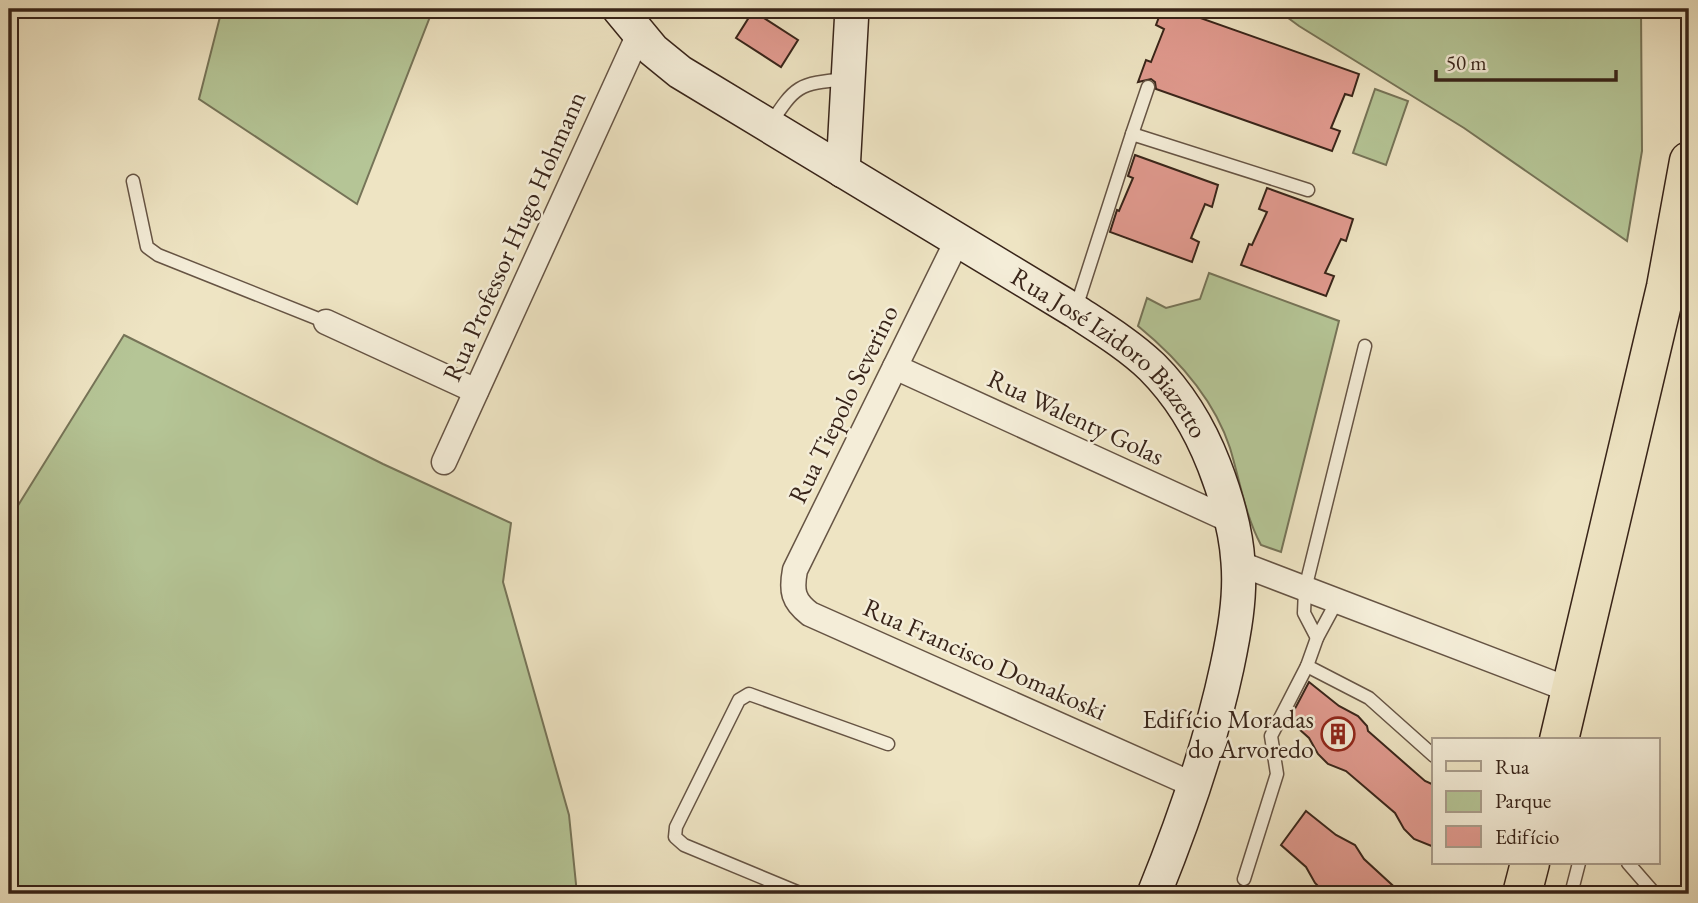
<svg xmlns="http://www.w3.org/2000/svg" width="1698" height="903" viewBox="0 0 1698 903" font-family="'EB Garamond',serif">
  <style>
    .green { fill: #b5c596; stroke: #767458; stroke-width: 2 }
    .building { fill: #e19a8f; stroke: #382419; stroke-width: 2 }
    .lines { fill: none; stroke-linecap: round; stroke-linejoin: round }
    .lane-casing { stroke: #665444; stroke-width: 15 }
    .street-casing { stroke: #665444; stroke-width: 27 }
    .secondary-casing { stroke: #382419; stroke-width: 36 }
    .primary-casing { stroke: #382419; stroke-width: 41 }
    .lane { stroke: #f4edd8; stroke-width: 12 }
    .street { stroke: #f4edd8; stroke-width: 24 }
    .secondary { stroke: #f4edd8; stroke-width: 33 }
    .primary { stroke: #eee4c3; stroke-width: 38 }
    .labels { text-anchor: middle; stroke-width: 5; stroke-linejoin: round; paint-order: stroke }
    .street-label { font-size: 26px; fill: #382419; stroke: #f4edd8 }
    .poi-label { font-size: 26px; fill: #382419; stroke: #f4edd8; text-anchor: end }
  </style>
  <rect width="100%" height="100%" fill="#eee4c3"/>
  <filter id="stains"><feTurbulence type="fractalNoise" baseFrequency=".00286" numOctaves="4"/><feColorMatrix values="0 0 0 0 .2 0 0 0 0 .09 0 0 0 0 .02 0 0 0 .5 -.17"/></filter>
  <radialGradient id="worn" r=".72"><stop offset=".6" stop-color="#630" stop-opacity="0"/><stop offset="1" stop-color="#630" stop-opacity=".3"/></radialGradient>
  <g class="green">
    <path d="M 222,9 L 433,9 L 357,204 L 199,99 Z"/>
    <path d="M 1276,9 L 1641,9 L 1642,151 L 1627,241 L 1464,128 L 1299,26 Z"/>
    <path d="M 1375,89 L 1408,101 L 1386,165 L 1353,153 Z"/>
    <path d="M 1209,273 L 1339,321 L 1281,552 L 1261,545 C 1245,515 1240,481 1230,448 C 1214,399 1177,358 1138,326 L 1147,298 L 1166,308 L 1200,299 Z"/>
    <path d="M 124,335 L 383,464 L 511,523 L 503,582 L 569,815 L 577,894 L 9,894 L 9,520 Z"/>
  </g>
  <g class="building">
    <path d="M 1162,9 L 1175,9 L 1359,74 L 1352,96 L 1345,94 L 1331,128 L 1340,131 L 1332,151 L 1156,89 L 1155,82 L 1151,79 L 1138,82 L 1146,60 L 1151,62 L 1164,29 L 1156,25 Z"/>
    <path d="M 753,11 L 798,40 L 781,67 L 736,38 Z"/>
    <path d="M 1135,155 L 1218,185 L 1212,207 L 1205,204 L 1191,238 L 1199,242 L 1192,262 L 1110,232 L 1117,210 L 1119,211 L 1133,178 L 1128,176 Z"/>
    <path d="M 1267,188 L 1353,219 L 1346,241 L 1341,239 L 1325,273 L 1334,276 L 1326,296 L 1241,265 L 1249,244 L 1252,245 L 1267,212 L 1259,209 Z"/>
    <path d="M 1309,682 L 1339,706 L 1358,716 L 1367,726 L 1368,731 L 1425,781 L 1434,785 L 1434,847 L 1414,839 L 1404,829 L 1395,813 L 1346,771 L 1328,764 L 1318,754 L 1309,738 L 1289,720 Z"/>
    <path d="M 1306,811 L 1336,835 L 1355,845 L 1364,859 L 1402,894 L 1325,893 L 1315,883 L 1306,867 L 1281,845 Z"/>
  </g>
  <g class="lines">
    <defs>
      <g id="lane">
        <path d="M 769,126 C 796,85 797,84 846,79"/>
        <path d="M 1132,134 L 1148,87"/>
        <path d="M 133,181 L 147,247 L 158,255 L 326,322"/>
        <path d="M 1075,311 L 1132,134 L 1308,190"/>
        <path d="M 1317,638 L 1304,613 L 1305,589 L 1365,346"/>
        <path d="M 1307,666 L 1369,698 L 1434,756"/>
        <path d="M 1628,863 L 1655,894"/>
        <path d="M 1244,879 L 1277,774 L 1271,736 L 1307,666 L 1317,638 L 1337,601"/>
        <path d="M 802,894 L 684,845 L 675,837 L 676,827 L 739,700 L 749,694 L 888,744"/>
        <path d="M 1571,894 L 1579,863"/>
      </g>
      <g id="street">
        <path d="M 957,241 L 795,570 C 791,591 793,601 810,614 L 1196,786"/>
        <path d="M 326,322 L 476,391"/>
        <path d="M 895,367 L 1232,521"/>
        <path d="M 444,462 L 639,34"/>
        <path d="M 1238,563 L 1570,690"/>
      </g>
      <g id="secondary">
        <path id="s1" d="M 619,9 L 653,50 L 680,72 L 1075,311 C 1101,328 1129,345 1152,367 C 1179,394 1200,429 1214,465 C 1226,496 1236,529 1238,562 C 1241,597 1234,634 1227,667 C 1210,746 1184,820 1154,894"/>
        <path d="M 843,171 L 852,9"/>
      </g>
      <g id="primary">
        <path d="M 1559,740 L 1666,287 L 1689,161"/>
        <path d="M 1522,894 L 1530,863"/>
      </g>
    </defs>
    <use href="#lane" class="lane-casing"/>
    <use href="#street" class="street-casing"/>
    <use href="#secondary" class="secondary-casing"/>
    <use href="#primary" class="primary-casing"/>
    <use href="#lane" class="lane"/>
    <use href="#street" class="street"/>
    <use href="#secondary" class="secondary"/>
    <use href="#primary" class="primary"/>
  </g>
  <defs>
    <symbol id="building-ring" viewBox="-11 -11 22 22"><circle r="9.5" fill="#f4edd8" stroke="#8f2418" stroke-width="1.5"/><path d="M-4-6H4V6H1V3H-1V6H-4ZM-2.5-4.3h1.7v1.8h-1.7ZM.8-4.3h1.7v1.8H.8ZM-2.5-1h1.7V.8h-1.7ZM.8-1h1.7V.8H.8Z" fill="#8f2418"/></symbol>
  </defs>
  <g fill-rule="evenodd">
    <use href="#building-ring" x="1319" y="715" width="38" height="38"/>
  </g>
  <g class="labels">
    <g class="street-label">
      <text transform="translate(514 236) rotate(-66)" y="9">Rua Professor Hugo Hohmann</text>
      <text dy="9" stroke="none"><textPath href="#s1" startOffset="604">Rua José Izidoro Biazetto</textPath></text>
      <text transform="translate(843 404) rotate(-64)" y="9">Rua Tiepolo Severino</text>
      <text transform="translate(1076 417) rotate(25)" y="9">Rua Walenty Golas</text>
      <text transform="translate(985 659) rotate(24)" y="9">Rua Francisco Domakoski</text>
    </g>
    <g class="poi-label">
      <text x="1314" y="728">Edifício Moradas<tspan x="1314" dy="30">do Arvoredo</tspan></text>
    </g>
  </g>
  <rect width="1698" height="903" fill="none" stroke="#eee4c3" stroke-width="35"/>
  <rect x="10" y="10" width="1677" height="882" fill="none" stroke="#382419" stroke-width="3.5"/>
  <rect x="18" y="18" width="1663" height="868" fill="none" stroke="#382419" stroke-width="2"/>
  <rect x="1432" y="738" width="228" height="126" fill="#f4edd8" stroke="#a99d8c" stroke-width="2"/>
  <rect x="1446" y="761" width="35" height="10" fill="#eee4c3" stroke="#a99d8c" stroke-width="2"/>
  <text x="1495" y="774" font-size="21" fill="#382419">Rua</text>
  <rect x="1446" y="791" width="35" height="21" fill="#b5c596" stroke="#a99d8c" stroke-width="2"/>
  <text x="1495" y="808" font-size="21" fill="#382419">Parque</text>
  <rect x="1446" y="826" width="35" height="21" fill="#e19a8f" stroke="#a99d8c" stroke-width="2"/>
  <text x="1495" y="844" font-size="21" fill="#382419">Edifício</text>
  <path d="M1436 70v10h180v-10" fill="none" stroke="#382419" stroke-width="3.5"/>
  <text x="1446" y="70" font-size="21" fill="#382419" stroke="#f4edd8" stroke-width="5" paint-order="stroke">50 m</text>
  <rect width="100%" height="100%" filter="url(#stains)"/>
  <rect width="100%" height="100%" fill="url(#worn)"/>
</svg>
